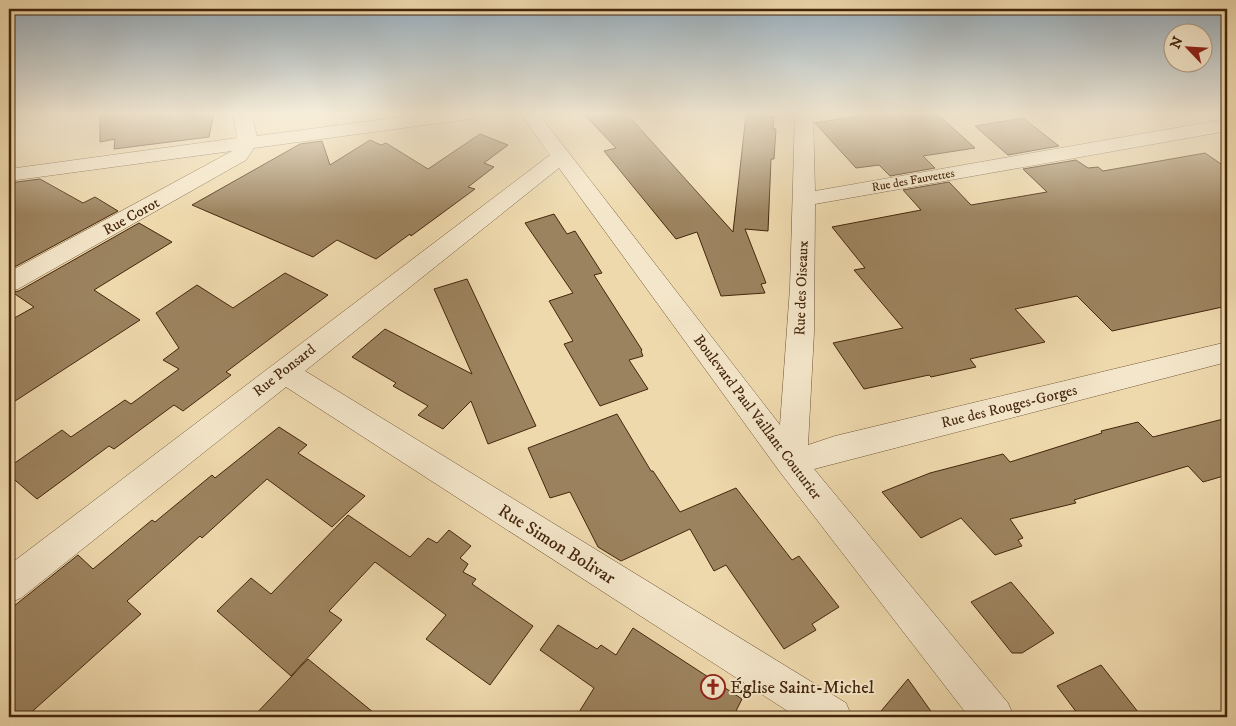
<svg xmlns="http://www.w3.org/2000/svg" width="1236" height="726" viewBox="0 0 1236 726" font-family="'IM FELL DW Pica',serif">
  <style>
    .building { fill: #9c835f; stroke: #44260b }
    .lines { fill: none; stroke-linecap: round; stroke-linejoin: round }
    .street-casing { stroke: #6e5334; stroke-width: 1 }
    .street { fill: #f4e6ca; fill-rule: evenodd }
    .labels { text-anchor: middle; stroke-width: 4; stroke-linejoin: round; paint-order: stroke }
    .far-street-label { font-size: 12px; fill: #44260b; stroke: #f4e6ca }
    .street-label { font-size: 15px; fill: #44260b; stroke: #f4e6ca }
    .near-street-label { font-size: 18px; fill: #44260b; stroke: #f4e6ca }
    .near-poi-label { font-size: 18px; fill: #44260b; stroke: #f4e6ca; text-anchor: start }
  </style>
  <rect width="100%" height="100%" fill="#eed9ad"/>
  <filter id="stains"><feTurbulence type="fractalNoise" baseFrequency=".004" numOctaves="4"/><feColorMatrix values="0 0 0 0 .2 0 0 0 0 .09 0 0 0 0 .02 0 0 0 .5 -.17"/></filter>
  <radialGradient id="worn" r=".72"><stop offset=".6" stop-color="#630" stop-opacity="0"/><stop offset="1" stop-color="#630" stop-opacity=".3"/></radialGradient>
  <g class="building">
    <path d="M 100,113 L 214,113 L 209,137 L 114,149 L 115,139 L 100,142 Z"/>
    <path d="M 583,113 L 626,113 L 733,232 L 746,115 L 774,117 L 773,129 L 776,129 L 774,159 L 771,159 L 768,231 L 745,229 L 766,283 L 761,284 L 765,293 L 721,296 L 697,232 L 676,239 L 604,151 L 616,148 Z"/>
    <path d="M 877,113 L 936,113 L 975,148 L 923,156 L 935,168 L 890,176 L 879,165 L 856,168 L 815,123 Z"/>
    <path d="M 1023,118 L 1059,146 L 1008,155 L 975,126 Z"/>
    <path d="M 480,134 L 508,145 L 484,163 L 494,167 L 468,187 L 475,189 L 411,236 L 410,234 L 376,259 L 337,240 L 313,257 L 192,205 L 300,144 L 322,141 L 330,165 L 370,140 L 381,145 L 386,143 L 428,169 Z"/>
    <path d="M 1205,153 L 1227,168 L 1227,306 L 1112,331 L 1077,296 L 1015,309 L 1045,342 L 970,359 L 976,367 L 931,377 L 929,375 L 864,389 L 833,343 L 903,328 L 854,270 L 865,268 L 832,227 L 921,210 L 903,190 L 949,182 L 971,205 L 1047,192 L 1023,169 L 1076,160 L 1088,168 L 1098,167 L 1103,171 Z"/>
    <path d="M 40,179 L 83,203 L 95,197 L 118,211 L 9,270 L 9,183 Z"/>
    <path d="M 554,214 L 567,234 L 575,231 L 602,273 L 594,275 L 642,350 L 641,351 L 643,356 L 629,360 L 648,389 L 600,406 L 564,344 L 573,341 L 549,301 L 573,293 L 525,223 Z"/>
    <path d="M 139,223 L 172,242 L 94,290 L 140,320 L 9,405 L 9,321 L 34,307 L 12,292 L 19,291 Z"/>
    <path d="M 285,273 L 328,295 L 226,372 L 231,375 L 183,411 L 174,405 L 114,449 L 109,446 L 37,499 L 9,475 L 9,467 L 62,430 L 71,437 L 125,400 L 131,404 L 179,369 L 163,360 L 179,348 L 156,313 L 197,285 L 233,308 Z"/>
    <path d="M 467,279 L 536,426 L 488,444 L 471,401 L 443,429 L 418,415 L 428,406 L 393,386 L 396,383 L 352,357 L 385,329 L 472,374 L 434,289 Z"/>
    <path d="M 617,414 L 651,471 L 653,471 L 680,512 L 736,488 L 792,560 L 799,556 L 839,607 L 812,624 L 816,630 L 784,649 L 726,565 L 714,571 L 690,529 L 621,561 L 598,547 L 570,492 L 550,498 L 528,448 Z"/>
    <path d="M 1227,418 L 1227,475 L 1203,482 L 1188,466 L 1074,500 L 1076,503 L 1010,519 L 1023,538 L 1018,540 L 1022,546 L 995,555 L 961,518 L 921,538 L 882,492 L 930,473 L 1003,454 L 1010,462 L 1102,433 L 1101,431 L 1138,422 L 1153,437 Z"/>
    <path d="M 279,427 L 307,445 L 298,453 L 365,496 L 332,527 L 267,479 L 202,538 L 200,536 L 127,601 L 141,614 L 26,717 L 9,717 L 9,610 L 78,555 L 93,569 L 152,520 L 155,522 L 212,475 L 215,478 Z"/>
    <path d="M 348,515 L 410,557 L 428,538 L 437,543 L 449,530 L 471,546 L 460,558 L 468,564 L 463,572 L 476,579 L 472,584 L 533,626 L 490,685 L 426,639 L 446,615 L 375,562 L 329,611 L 342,620 L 291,676 L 217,611 L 251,578 L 271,594 Z"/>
    <path d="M 1011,582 L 1054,633 L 1022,653 L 1012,653 L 971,602 Z"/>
    <path d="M 558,625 L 597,649 L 601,645 L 616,655 L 633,628 L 742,699 L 733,717 L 576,717 L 594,688 L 540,650 Z"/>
    <path d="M 308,659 L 379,717 L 253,717 Z"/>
    <path d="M 1101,665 L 1142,717 L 1080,717 L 1057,686 Z"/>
    <path d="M 908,679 L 935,717 L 876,717 Z"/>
  </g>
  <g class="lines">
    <defs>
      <g id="street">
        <path d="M 233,113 L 251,113 L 257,136 L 431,113 L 479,113 L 477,117 L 470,119 L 254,148 L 246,160 L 18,289 L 9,291 L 9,272 L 232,151 L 9,181 L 9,169 L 237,138 Z"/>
        <path d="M 520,113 L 538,113 L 780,425 L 790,288 L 795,113 L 813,113 L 815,191 L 1227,119 L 1227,131 L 815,204 L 814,332 L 808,445 L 835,436 L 1227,342 L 1227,362 L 814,469 L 1008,703 L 1014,717 L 969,717 L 780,472 L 559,168 L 305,371 L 846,703 L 852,717 L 797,717 L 286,387 L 21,598 L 9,603 L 9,565 L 550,155 Z"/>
      </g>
    </defs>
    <use href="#street" class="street-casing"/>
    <use href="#street" class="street"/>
  </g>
  <linearGradient id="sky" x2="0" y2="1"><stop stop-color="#93aaba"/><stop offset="0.53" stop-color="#f7eeda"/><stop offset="1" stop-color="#f7eeda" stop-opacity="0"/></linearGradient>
  <rect width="1236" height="214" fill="url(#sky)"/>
  <defs>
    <symbol id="church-ring" viewBox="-11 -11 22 22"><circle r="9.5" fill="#f4e6ca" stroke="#8f2418" stroke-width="1.5"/><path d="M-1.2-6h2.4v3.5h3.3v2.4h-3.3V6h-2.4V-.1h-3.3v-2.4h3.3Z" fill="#8f2418"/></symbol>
  </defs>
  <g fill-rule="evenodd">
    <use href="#church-ring" x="699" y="673" width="28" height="28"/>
  </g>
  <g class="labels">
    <g class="far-street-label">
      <text transform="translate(913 180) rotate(-10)" y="4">Rue des Fauvettes</text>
    </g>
    <g class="street-label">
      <text transform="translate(131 216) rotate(-29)" y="5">Rue Corot</text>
      <text transform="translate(801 288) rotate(-88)" y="5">Rue des Oiseaux</text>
      <text transform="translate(284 370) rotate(-38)" y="5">Rue Ponsard</text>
      <text transform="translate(1009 406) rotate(-14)" y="5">Rue des Rouges-Gorges</text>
      <text transform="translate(758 417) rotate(53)" y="5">Boulevard Paul Vaillant Couturier</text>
    </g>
    <g class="near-street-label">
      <text transform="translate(557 544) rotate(32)" y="6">Rue Simon Bolivar</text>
    </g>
    <g class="near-poi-label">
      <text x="730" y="693">Église Saint-Michel</text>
    </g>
  </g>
  <rect width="1236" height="726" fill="none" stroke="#eed9ad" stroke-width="30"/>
  <rect x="10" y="10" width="1216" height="706" fill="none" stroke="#44260b" stroke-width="2.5"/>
  <rect x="15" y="15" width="1206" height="696" fill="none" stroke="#44260b"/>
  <g transform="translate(1188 48) rotate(295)"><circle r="24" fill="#f4e6ca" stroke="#ae997e"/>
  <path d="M0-4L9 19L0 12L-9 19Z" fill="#8f2418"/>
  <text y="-8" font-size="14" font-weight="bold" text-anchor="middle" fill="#44260b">N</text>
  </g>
  <rect width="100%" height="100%" filter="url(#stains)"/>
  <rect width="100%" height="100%" fill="url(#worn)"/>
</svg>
